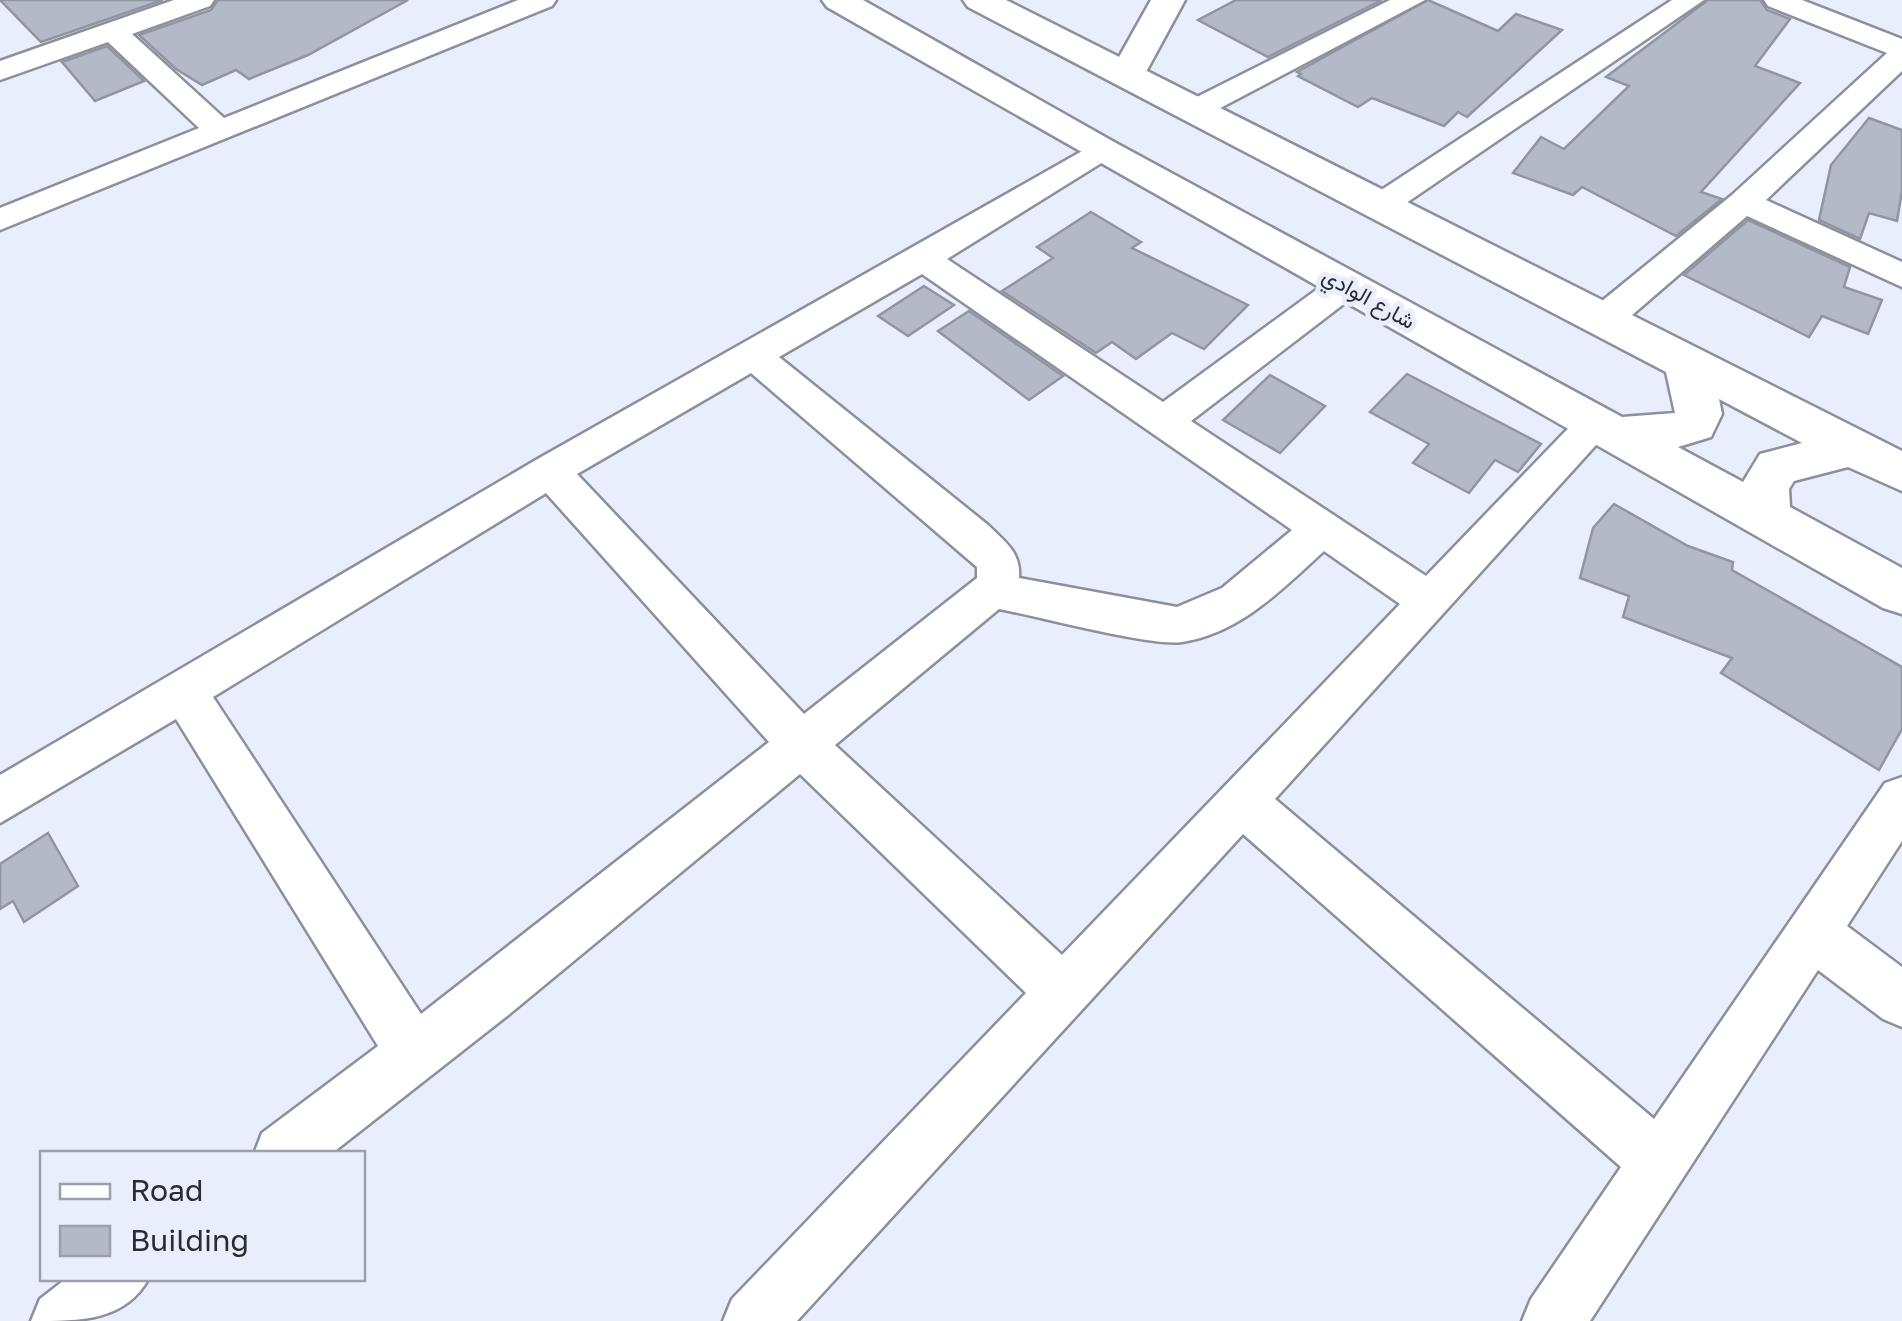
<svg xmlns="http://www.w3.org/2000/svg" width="1902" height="1321" viewBox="0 0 1902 1321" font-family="'Golos Text',Vazirmatn,sans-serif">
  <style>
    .building { fill: #b3b9c6; stroke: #9095a1; stroke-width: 2.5 }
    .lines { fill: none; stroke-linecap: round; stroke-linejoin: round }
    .minor-casing { stroke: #8b909c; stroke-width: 5 }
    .tertiary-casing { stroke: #8b909c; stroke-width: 5 }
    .secondary-casing { stroke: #8b909c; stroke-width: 5 }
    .minor { fill: #fff; fill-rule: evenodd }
    .tertiary { fill: #fff; fill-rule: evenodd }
    .secondary { fill: #fff; fill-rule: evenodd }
    .labels { text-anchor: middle; stroke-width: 10; stroke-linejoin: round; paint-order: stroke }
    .far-street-label { font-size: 22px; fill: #292c31; stroke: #e8eefc }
  </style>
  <rect width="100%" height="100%" fill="#e8eefc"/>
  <g class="building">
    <path d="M 0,0 L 163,0 L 41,42 Z"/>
    <path d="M 218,0 L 408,0 L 308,55 L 249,79 L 236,70 L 202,85 L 176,69 L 139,35 L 211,10 Z"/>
    <path d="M 1236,0 L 1382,0 L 1268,57 L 1198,20 Z"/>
    <path d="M 1428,0 L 1498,31 L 1516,14 L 1562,30 L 1467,117 L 1458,112 L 1444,126 L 1372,98 L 1358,107 L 1298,76 L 1301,74 L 1297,72 Z"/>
    <path d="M 1708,0 L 1760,0 L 1767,10 L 1790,19 L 1755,66 L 1800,83 L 1701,192 L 1722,199 L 1676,236 L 1582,187 L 1573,195 L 1513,173 L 1541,137 L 1564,149 L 1629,86 L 1606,77 Z"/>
    <path d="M 107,46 L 144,81 L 95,101 L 62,62 Z"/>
    <path d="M 1869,118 L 1902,130 L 1902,191 L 1897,221 L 1869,213 L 1860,239 L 1819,220 L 1831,165 Z"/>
    <path d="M 1091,212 L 1141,242 L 1132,248 L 1248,305 L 1204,349 L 1172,333 L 1136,359 L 1112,342 L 1096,353 L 1002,291 L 1053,258 L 1037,247 Z"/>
    <path d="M 1748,220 L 1850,267 L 1844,287 L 1882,300 L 1868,334 L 1822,316 L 1809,337 L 1684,275 Z"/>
    <path d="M 924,286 L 954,305 L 908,336 L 878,316 Z"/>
    <path d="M 969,311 L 1063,376 L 1029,400 L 938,331 Z"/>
    <path d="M 1407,374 L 1541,444 L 1518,472 L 1495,460 L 1469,493 L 1413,463 L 1429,444 L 1370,412 Z"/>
    <path d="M 1270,375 L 1325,406 L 1280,453 L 1223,420 Z"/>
    <path d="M 1614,504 L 1688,546 L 1733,562 L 1732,570 L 1902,667 L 1902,729 L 1879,770 L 1721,673 L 1732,658 L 1623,617 L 1629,596 L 1580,578 L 1593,528 Z"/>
    <path d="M 48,833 L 78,886 L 24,922 L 13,901 L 0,909 L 0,864 Z"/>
  </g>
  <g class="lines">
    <defs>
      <g id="minor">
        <path d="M 174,0 L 214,0 L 210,6 L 132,34 L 224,118 L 518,0 L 556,0 L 552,6 L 0,230 L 0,208 L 199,128 L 108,42 L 0,80 L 0,61 Z"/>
        <path d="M 1390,0 L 1425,0 L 1205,116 L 1194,119 L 1179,110 L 1183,104 Z"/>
        <path d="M 1672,0 L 1704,0 L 1393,212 L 1369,212 L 1365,205 L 1369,198 Z"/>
        <path d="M 1764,0 L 1802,0 L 1902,39 L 1902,71 L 1766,200 L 1902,262 L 1902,287 L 1747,216 L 1617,328 L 1604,331 L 1591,328 L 1586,319 L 1591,310 L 1732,195 L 1887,53 L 1768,6 Z"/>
        <path d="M 1100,141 L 1116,150 L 1111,157 L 947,259 L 1163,402 L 1334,277 L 1358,277 L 1363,285 L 1358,293 L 1191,421 L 1426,576 L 1582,414 L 1596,410 L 1610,414 L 1615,424 L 1275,799 L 1654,1119 L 1885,783 L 1902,777 L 1902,841 L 1847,926 L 1902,967 L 1902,1027 L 1883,1019 L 1818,970 L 1590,1321 L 1522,1321 L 1531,1299 L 1621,1167 L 1243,834 L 797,1321 L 723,1321 L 732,1299 L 1026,993 L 800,774 L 507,1016 L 331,1154 L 254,1154 L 262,1133 L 378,1046 L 176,719 L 0,823 L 0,775 L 536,460 ZM 922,274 L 1292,530 L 1222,588 L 1177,607 L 1019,578 C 1021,552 1005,542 988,525 L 779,357 ZM 751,373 L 977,567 L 977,578 L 804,714 L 577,474 ZM 546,493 L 769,742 L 421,1014 L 213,697 ZM 1324,551 L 1400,604 L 1062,955 L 835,745 L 999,609 C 1037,616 1152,647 1182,642 C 1241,633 1282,589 1324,551 Z"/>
        <path d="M 67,1278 L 149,1278 C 125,1321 82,1321 31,1321 L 40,1299 Z"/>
      </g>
      <path id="tertiary" d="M 1151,0 L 1185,0 L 1140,83 L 1114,83 L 1109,75 Z"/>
      <path id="secondary" d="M 822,0 L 863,0 L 1114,142 L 1622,417 L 1675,413 L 1666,372 L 968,7 L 963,0 L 1006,0 L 1902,451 L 1902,491 L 1848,467 L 1794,481 L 1789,489 L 1790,507 L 1902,568 L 1902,614 L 1883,608 L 827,7 ZM 1719,399 L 1802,443 L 1760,454 L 1743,482 L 1678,447 L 1711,437 L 1722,414 Z"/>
    </defs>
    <use href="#minor" class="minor-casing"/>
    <use href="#tertiary" class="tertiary-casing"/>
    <use href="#secondary" class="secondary-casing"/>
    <use href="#minor" class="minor"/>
    <use href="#tertiary" class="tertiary"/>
    <use href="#secondary" class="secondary"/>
  </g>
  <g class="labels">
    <g class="far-street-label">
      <text transform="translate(1369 298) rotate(29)" y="8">شارع الوادي</text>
    </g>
  </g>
  <rect x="40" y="1151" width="325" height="130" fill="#e8eefc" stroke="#9ca0ab" stroke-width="2.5"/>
  <rect x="60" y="1184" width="50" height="15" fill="#ffffff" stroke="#9ca0ab" stroke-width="2.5"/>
  <text x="130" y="1201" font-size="30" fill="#292c31">Road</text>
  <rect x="60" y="1226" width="50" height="30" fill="#b3b9c6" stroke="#9ca0ab" stroke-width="2.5"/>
  <text x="130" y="1251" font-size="30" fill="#292c31">Building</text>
</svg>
